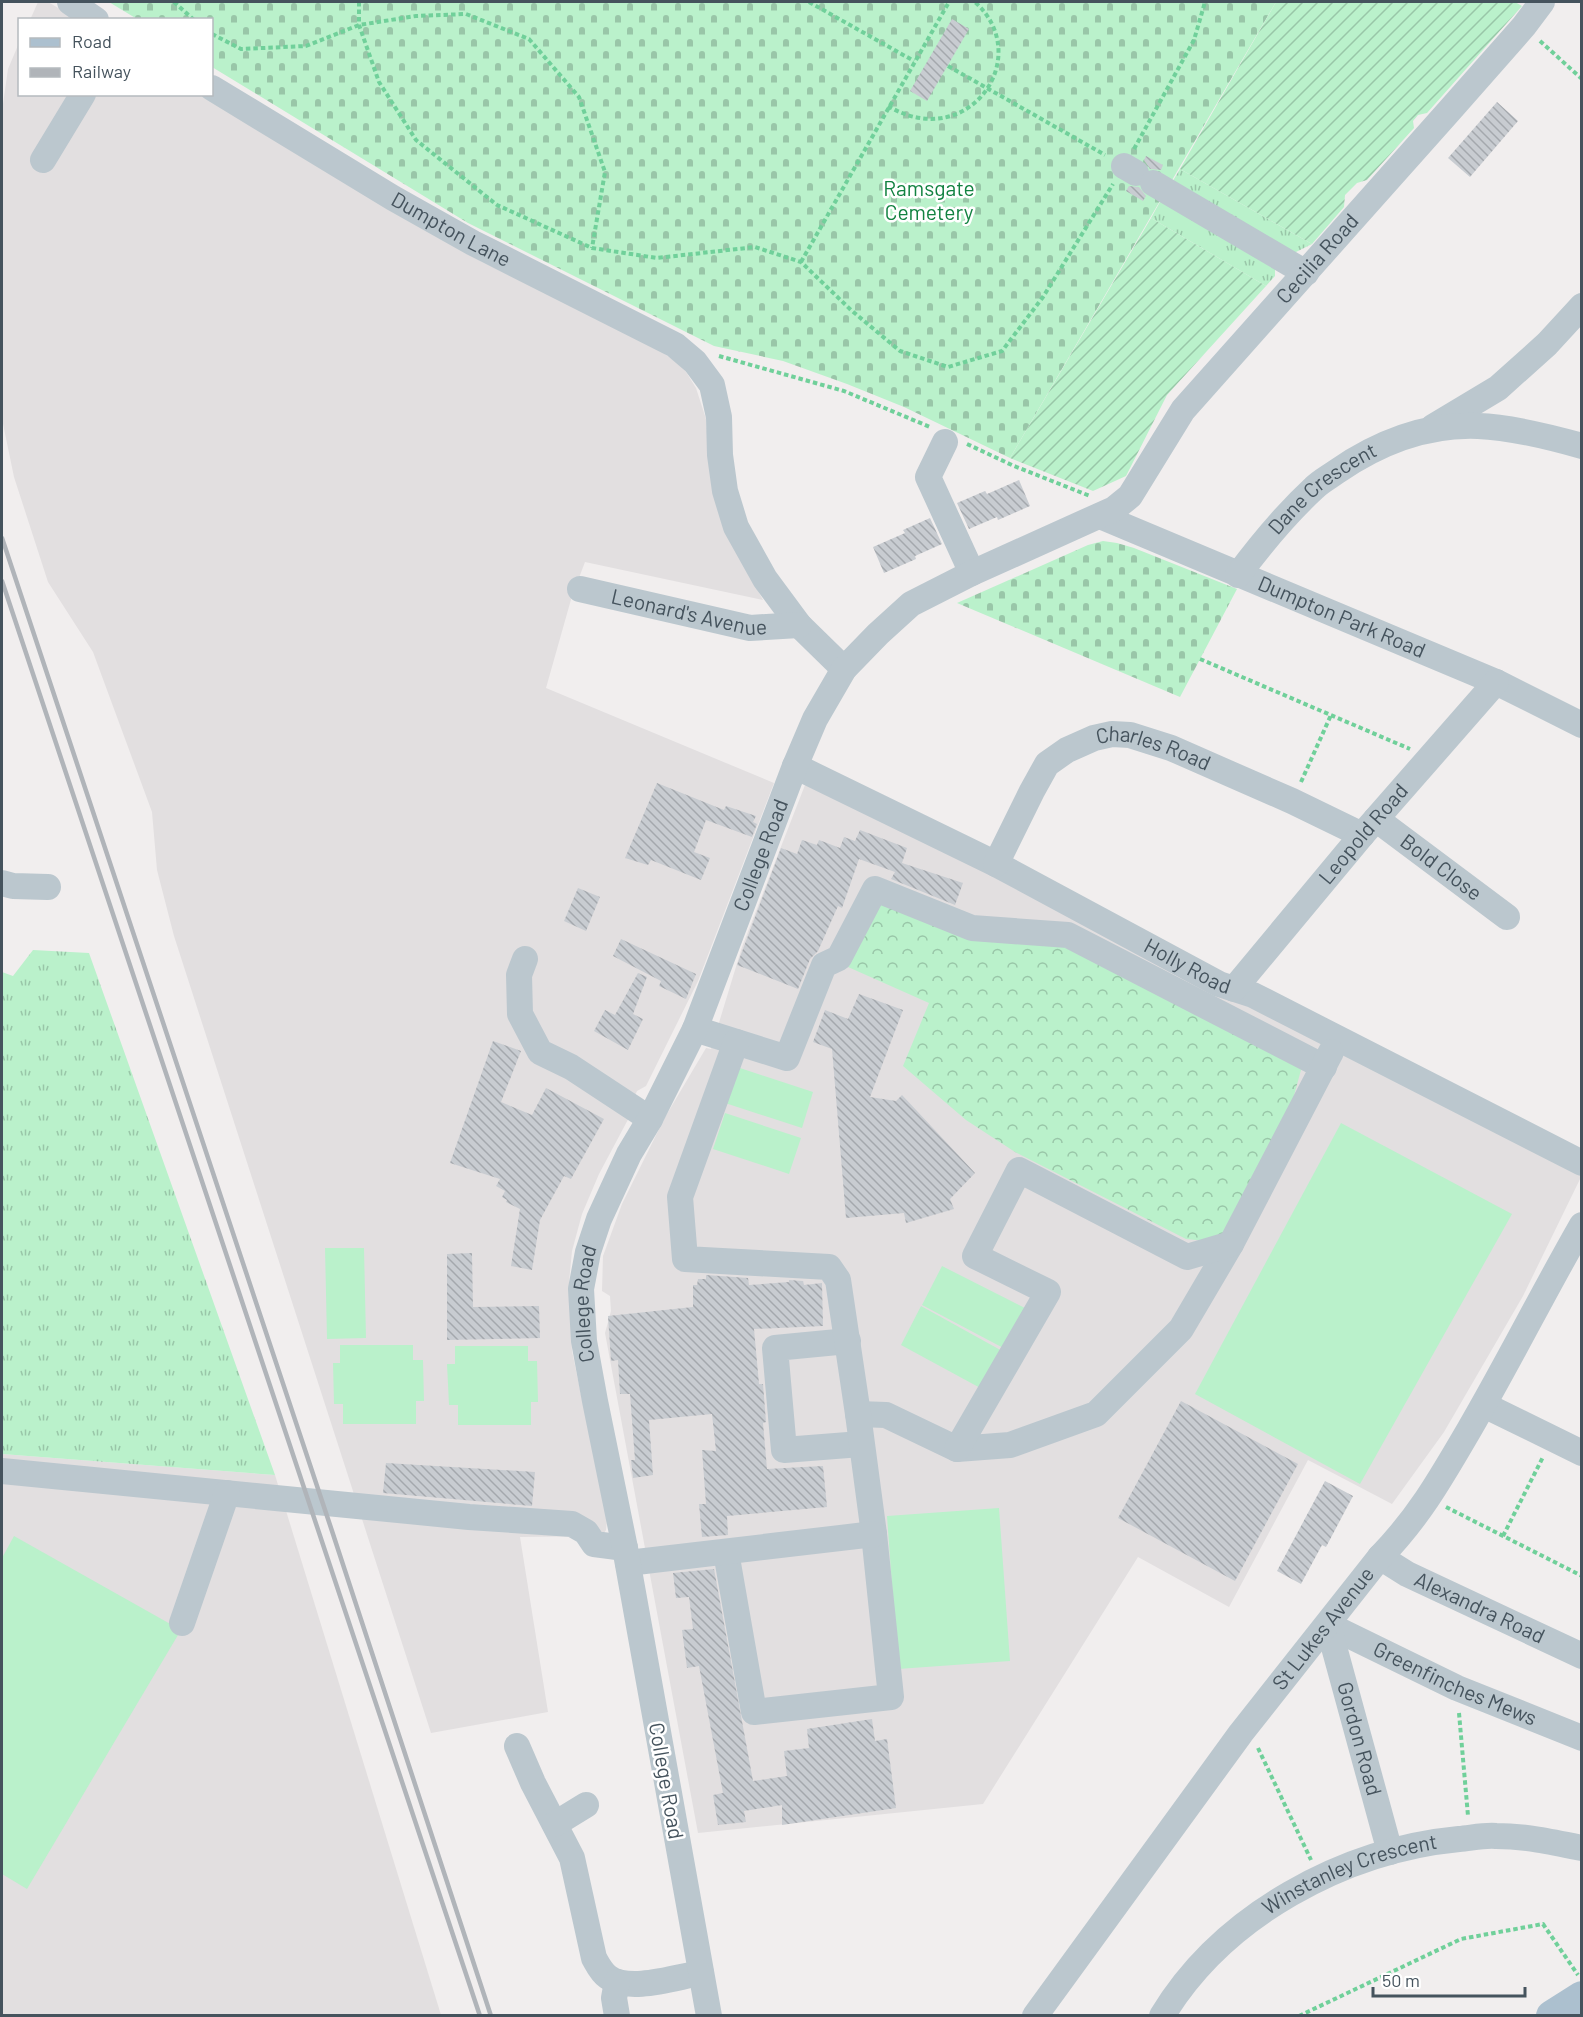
<svg xmlns="http://www.w3.org/2000/svg" width="1583" height="2017" viewBox="0 0 1583 2017" font-family="Barlow,sans-serif">
  <style>
    .education { fill: #e2dfe0 }
    .grass { fill: url(#grass-tufts) }
    .forest { fill: url(#forest-crowns) }
    .cemetery { fill: url(#cemetery-stones) }
    .garden { fill: url(#garden-furrows) }
    .pitch { fill: #baf1cb }
    .building { fill: url(#building-back-hatch) }
    .lines { fill: none; stroke-linecap: round; stroke-linejoin: round }
    .path { stroke: #70d09a; stroke-width: 4; stroke-dasharray: 4.5 3; stroke-linecap: butt }
    .minor { stroke: #bbc7ce; stroke-width: 26 }
    .major { stroke: #acc0cf; stroke-width: 32 }
    .rail { stroke: #b0b4b9; stroke-width: 4.5 }
    .labels { text-anchor: middle; stroke-width: 5; stroke-linejoin: round; paint-order: stroke }
    .park-label { font-size: 21px; fill: #128241; stroke: #fff }
    .street-label { font-size: 21px; fill: #45535d; stroke: #fff }
  </style>
  <defs>
    <pattern id="grass-tufts" width="24" height="20" patternUnits="userSpaceOnUse" patternTransform="scale(1.5)"><rect width="24" height="20" fill="#baf1cb"/><path d="M3 7l-1-3M5 7V3M7 7l1-3M15 17l-1-3M17 17v-4M19 17l1-3" fill="none" stroke="#99c6a8"/></pattern>
    <pattern id="forest-crowns" width="20" height="18" patternUnits="userSpaceOnUse" patternTransform="scale(1.5)"><rect width="20" height="18" fill="#baf1cb"/><path d="M2 6a3 3 0 1 1 6 0M12 15a3 3 0 1 1 6 0" fill="none" stroke="#99c6a8"/></pattern>
    <pattern id="cemetery-stones" width="16" height="16" patternUnits="userSpaceOnUse" patternTransform="scale(1.5)"><rect width="16" height="16" fill="#baf1cb"/><path d="M2 7V4a2 2 0 0 1 4 0v3zM10 15v-3a2 2 0 0 1 4 0v3z" fill="#99c6a8"/></pattern>
    <pattern id="garden-furrows" width="10" height="10" patternUnits="userSpaceOnUse" patternTransform="scale(1.5)"><rect width="10" height="10" fill="#baf1cb"/><path d="M-1 1l2-2M0 10L10 0M9 11l2-2" fill="none" stroke="#99c6a8"/></pattern>
    <pattern id="building-back-hatch" width="6" height="6" patternUnits="userSpaceOnUse" patternTransform="scale(1.5)"><rect width="6" height="6" fill="#c8ccd1"/><path d="M-1 5l2 2M0 0l6 6M5-1l2 2" fill="none" stroke="#a4a8ad"/></pattern>
  </defs>
  <rect width="100%" height="100%" fill="#f1eeee"/>
  <g class="education">
    <path d="M 38,2 L 48,2 L 77,19 L 30,20 Z"/>
    <path d="M 19,43 L 20,94 L 200,95 L 368,197 L 482,262 L 655,347 L 683,367 L 696,388 L 706,419 L 709,456 L 740,558 L 763,600 L 585,562 L 572,596 L 546,688 L 774,783 L 698,981 L 646,1086 L 637,1091 L 632,1102 L 632,1112 L 599,1174 L 582,1214 L 572,1251 L 569,1282 L 572,1351 L 607,1520 L 606,1530 L 602,1536 L 520,1537 L 548,1712 L 431,1733 L 174,936 L 157,870 L 152,812 L 93,652 L 48,582 L 14,477 L 2,419 L 2,111 L 8,69 Z"/>
    <path d="M 805,785 L 942,849 L 1580,1174 L 1581,1177 L 1523,1296 L 1444,1432 L 1392,1504 L 1308,1460 L 1229,1607 L 1138,1557 L 983,1804 L 698,1833 L 605,1333 L 611,1311 L 610,1296 L 602,1291 L 603,1256 L 622,1204 L 664,1119 L 706,1048 L 711,1049 L 742,947 Z"/>
    <path d="M 2,1454 L 275,1475 L 441,2015 L 2,2015 Z"/>
  </g>
  <g class="grass">
    <path d="M 1180,169 L 1312,244 L 1296,252 L 1287,252 L 1171,184 Z"/>
    <path d="M 1161,200 L 1275,269 L 1275,276 L 1266,286 L 1151,218 Z"/>
    <path d="M 33,950 L 89,953 L 275,1475 L 2,1454 L 2,972 L 13,976 Z"/>
  </g>
  <path class="forest" d="M 881,900 L 1062,946 L 1297,1061 L 1301,1070 L 1287,1121 L 1227,1234 L 1206,1241 L 1186,1239 L 1015,1152 L 966,1120 L 903,1066 L 929,1003 L 848,967 Z"/>
  <g class="cemetery">
    <path d="M 109,2 L 1276,2 L 1010,458 L 904,407 L 847,384 L 783,361 L 714,346 L 468,223 L 212,67 L 212,20 L 137,19 Z"/>
    <path d="M 1103,541 L 1117,543 L 1134,548 L 1237,589 L 1180,697 L 957,603 L 1088,545 Z"/>
  </g>
  <g class="garden">
    <path d="M 1276,2 L 1515,2 L 1522,6 L 1427,113 L 1418,115 L 1413,121 L 1414,128 L 1367,180 L 1357,183 L 1345,195 L 1344,207 L 1312,244 L 1180,169 Z"/>
    <path d="M 1151,218 L 1266,286 L 1167,395 L 1126,476 L 1093,491 L 1010,458 Z"/>
  </g>
  <g class="pitch">
    <path d="M 737,1067 L 813,1092 L 802,1128 L 725,1103 Z"/>
    <path d="M 725,1113 L 801,1138 L 789,1174 L 713,1149 Z"/>
    <path d="M 1341,1123 L 1512,1214 L 1360,1484 L 1195,1394 Z"/>
    <path d="M 325,1248 L 364,1248 L 366,1338 L 327,1339 Z"/>
    <path d="M 942,1266 L 1031,1311 L 1009,1351 L 922,1305 Z"/>
    <path d="M 921,1306 L 1004,1352 L 984,1390 L 901,1345 Z"/>
    <path d="M 340,1345 L 413,1345 L 413,1360 L 423,1360 L 424,1401 L 416,1401 L 416,1424 L 343,1424 L 343,1404 L 334,1404 L 333,1363 L 340,1363 Z"/>
    <path d="M 455,1346 L 528,1346 L 528,1361 L 537,1361 L 538,1402 L 531,1402 L 531,1425 L 458,1425 L 458,1405 L 449,1405 L 447,1364 L 455,1364 Z"/>
    <path d="M 999,1508 L 1010,1661 L 898,1669 L 887,1516 Z"/>
    <path d="M 14,1536 L 181,1630 L 27,1889 L 2,1874 L 2,1558 Z"/>
  </g>
  <g class="building">
    <path d="M 952,19 L 969,29 L 927,101 L 910,91 Z"/>
    <path d="M 1497,102 L 1518,121 L 1470,177 L 1448,158 Z"/>
    <path d="M 1146,156 L 1163,165 L 1161,170 L 1150,169 L 1144,160 Z"/>
    <path d="M 1129,186 L 1139,187 L 1146,196 L 1143,201 L 1126,191 Z"/>
    <path d="M 1019,480 L 1030,506 L 998,520 L 997,517 L 969,529 L 957,503 L 985,491 L 987,494 Z"/>
    <path d="M 930,518 L 942,544 L 915,556 L 916,559 L 884,573 L 873,547 L 905,533 L 903,530 Z"/>
    <path d="M 657,783 L 724,810 L 726,806 L 756,816 L 753,822 L 757,824 L 752,837 L 706,820 L 694,852 L 710,858 L 701,880 L 651,860 L 648,865 L 625,858 Z"/>
    <path d="M 860,830 L 907,848 L 902,863 L 963,883 L 955,905 L 891,879 L 895,872 L 859,859 L 842,908 L 838,906 L 818,951 L 810,959 L 798,989 L 737,965 L 781,848 L 797,854 L 802,840 L 817,845 L 819,840 L 840,848 L 844,837 L 855,841 Z"/>
    <path d="M 578,888 L 600,897 L 586,931 L 564,921 Z"/>
    <path d="M 621,939 L 696,974 L 686,999 L 659,986 L 661,981 L 613,956 Z"/>
    <path d="M 638,973 L 647,977 L 633,1014 L 643,1019 L 628,1050 L 594,1031 L 605,1010 L 615,1015 Z"/>
    <path d="M 859,994 L 903,1010 L 870,1097 L 896,1101 L 902,1095 L 975,1173 L 950,1199 L 954,1209 L 906,1223 L 904,1213 L 846,1218 L 832,1049 L 813,1042 L 825,1010 L 848,1019 Z"/>
    <path d="M 493,1041 L 521,1051 L 501,1102 L 532,1115 L 546,1088 L 604,1119 L 571,1179 L 564,1176 L 540,1220 L 532,1270 L 511,1266 L 520,1209 L 506,1202 L 507,1200 L 502,1197 L 505,1191 L 496,1186 L 500,1179 L 450,1163 Z"/>
    <path d="M 472,1253 L 473,1307 L 539,1306 L 540,1338 L 447,1340 L 447,1254 Z"/>
    <path d="M 706,1275 L 748,1278 L 749,1285 L 789,1282 L 789,1280 L 803,1281 L 804,1285 L 822,1283 L 823,1326 L 754,1329 L 759,1384 L 763,1384 L 766,1422 L 763,1423 L 767,1469 L 823,1466 L 827,1507 L 727,1516 L 728,1535 L 702,1537 L 699,1504 L 706,1504 L 702,1450 L 716,1451 L 712,1414 L 649,1420 L 653,1475 L 633,1478 L 631,1460 L 635,1460 L 630,1394 L 620,1394 L 618,1360 L 611,1361 L 608,1316 L 693,1307 L 693,1285 L 697,1285 L 698,1279 L 706,1279 Z"/>
    <path d="M 1181,1401 L 1298,1464 L 1235,1581 L 1118,1518 Z"/>
    <path d="M 386,1463 L 535,1472 L 532,1506 L 383,1493 Z"/>
    <path d="M 1325,1481 L 1353,1496 L 1326,1547 L 1322,1545 L 1301,1584 L 1277,1571 Z"/>
    <path d="M 714,1569 L 753,1781 L 787,1776 L 784,1751 L 809,1748 L 807,1729 L 872,1719 L 875,1741 L 887,1739 L 896,1808 L 782,1825 L 782,1805 L 744,1811 L 746,1822 L 718,1825 L 713,1795 L 723,1793 L 699,1666 L 687,1668 L 682,1630 L 693,1629 L 689,1597 L 676,1598 L 673,1573 Z"/>
  </g>
  <g class="lines">
    <g class="path">
      <path d="M 174,2 L 194,20"/>
      <path d="M 359,2 L 359,25 L 379,82 L 416,140 L 497,205 L 592,248 L 657,258 L 755,247 L 801,262 L 851,310 L 900,351 L 948,367 L 1002,351 L 1043,297 L 1113,184"/>
      <path d="M 809,2 L 914,61"/>
      <path d="M 212,34 L 241,49 L 306,46 L 359,25 L 416,16 L 466,14 L 529,39 L 579,97 L 605,172 L 592,248"/>
      <path d="M 1540,41 L 1582,79"/>
      <path d="M 948,66 L 1105,155"/>
      <path d="M 888,106 C 968,154 1036,57 975,2"/>
      <path d="M 1134,149 L 1194,40 L 1205,2"/>
      <path d="M 801,262 L 949,2"/>
      <path d="M 719,356 L 844,391 L 930,427"/>
      <path d="M 967,444 L 1014,466 L 1090,496"/>
      <path d="M 1200,659 L 1410,749"/>
      <path d="M 1301,782 L 1331,715"/>
      <path d="M 1446,1507 L 1582,1576"/>
      <path d="M 1503,1536 L 1543,1457"/>
      <path d="M 1459,1713 L 1468,1816"/>
      <path d="M 1258,1748 L 1311,1860"/>
      <path d="M 1299,2016 L 1461,1939 L 1543,1924 L 1578,1975"/>
    </g>
    <g class="minor">
      <path d="M 70,2 L 96,20"/>
      <path id="s1" d="M 212,88 L 393,198 L 473,243 L 675,345 L 695,362 L 712,385 L 719,417 L 720,455 L 725,491 L 736,527 L 765,579 L 799,625 L 844,669"/>
      <path d="M 43,160 L 83,94"/>
      <path d="M 1124,166 L 1136,173"/>
      <path d="M 1153,183 L 1306,273"/>
      <path d="M 1433,427 L 1498,388 L 1547,344 L 1582,306"/>
      <path d="M 945,442 L 928,477 L 972,573"/>
      <path id="s2" d="M 1100,516 L 1496,682 L 1582,725"/>
      <path id="s3" d="M 1238,575 C 1261,544 1286,514 1314,488 C 1320,482 1329,477 1336,472 C 1378,443 1426,424 1478,426 C 1511,427 1550,437 1582,446"/>
      <path id="s4" d="M 580,589 L 750,628 L 799,625"/>
      <path id="s5" d="M 795,766 L 996,864 L 1219,984 L 1253,995 L 1582,1163"/>
      <path id="s6" d="M 1376,819 L 1507,917"/>
      <path id="s7" d="M 996,864 L 1032,791 L 1047,764 L 1067,750 L 1094,738 L 1112,734 L 1130,735 L 1171,748 L 1292,801 L 1362,835"/>
      <path d="M 2,883 L 13,886 L 48,887"/>
      <path d="M 525,959 L 519,975 L 520,1014 L 540,1052 L 571,1067 L 650,1119"/>
      <path id="s8" d="M 1234,989 L 1362,835 L 1496,682"/>
      <path d="M 695,1029 L 787,1058 L 824,965 L 839,958 L 875,889 L 972,928 L 1068,935 L 1324,1067"/>
      <path d="M 848,1341 L 775,1348 L 784,1450 L 861,1444"/>
      <path d="M 1484,1405 L 1582,1453"/>
      <path d="M 858,1414 L 886,1415 L 957,1449 L 1010,1445 L 1096,1414 L 1181,1329 L 1231,1244 L 1331,1052"/>
      <path d="M 957,1449 L 1048,1292 L 975,1256 L 1019,1170 L 1187,1257 L 1231,1244"/>
      <path d="M 2,1471 L 469,1517 L 572,1524 L 586,1532 L 594,1544 L 625,1548"/>
      <path d="M 726,1552 L 754,1712 L 891,1697 L 874,1534 L 858,1414 L 838,1280 L 829,1267 L 685,1259 L 680,1197 L 736,1042"/>
      <path id="s9" d="M 1380,1557 L 1407,1574 L 1582,1656"/>
      <path d="M 628,1563 L 874,1534"/>
      <path d="M 182,1623 L 227,1493"/>
      <path id="s10" d="M 1328,1625 L 1457,1688 L 1582,1738"/>
      <path id="s11" d="M 1328,1625 L 1390,1852"/>
      <path d="M 517,1746 L 533,1783 L 572,1858 L 594,1958 C 598,1965 601,1972 608,1977 C 629,1993 676,1977 701,1973"/>
      <path d="M 555,1824 L 586,1805"/>
      <path d="M 617,2016 L 614,1998 L 617,1982"/>
      <path id="s12" d="M 709,2016 L 625,1548 L 595,1401 L 584,1341 L 581,1289 L 588,1252 L 599,1219 L 629,1154 L 650,1119 L 695,1029 L 795,766 L 815,719 L 844,669 L 878,634 L 911,604 L 972,573 L 1114,509 L 1130,496 L 1183,410 L 1450,110 L 1524,26 L 1542,2"/>
      <path id="s13" d="M 1035,2016 L 1241,1733 L 1380,1557 C 1419,1517 1441,1478 1469,1430 C 1508,1363 1543,1293 1582,1225"/>
      <path id="s14" d="M 1162,2016 C 1223,1915 1344,1850 1459,1839 C 1471,1838 1484,1835 1496,1836 C 1525,1836 1553,1842 1582,1848"/>
    </g>
    <path class="major" d="M 1552,2016 L 1582,1997"/>
    <g class="rail">
      <path d="M 2,538 L 332,1531 L 491,2016"/>
      <path d="M 2,581 L 480,2016"/>
    </g>
  </g>
  <g class="labels">
    <g class="park-label">
      <text x="929" y="196">Ramsgate<tspan x="929" dy="24">Cemetery</tspan></text>
    </g>
    <g class="street-label">
      <text dy="7" stroke="none"><textPath href="#s1" startOffset="278">Dumpton Lane</textPath></text>
      <text dy="7" stroke="none"><textPath href="#s12" startOffset="2056">Cecilia Road</textPath></text>
      <text dy="7" stroke="none"><textPath href="#s3" startOffset="122">Dane Crescent</textPath></text>
      <text dy="7" stroke="none"><textPath href="#s4" startOffset="112">Leonard's Avenue</textPath></text>
      <text dy="7" stroke="none"><textPath href="#s2" startOffset="262">Dumpton Park Road</textPath></text>
      <text dy="7" stroke="none"><textPath href="#s7" startOffset="228">Charles Road</textPath></text>
      <text dy="7" stroke="none"><textPath href="#s8" startOffset="202">Leopold Road</textPath></text>
      <text dy="7" stroke="none"><textPath href="#s12" startOffset="1210">College Road</textPath></text>
      <text dy="7" stroke="none"><textPath href="#s6" startOffset="81">Bold Close</textPath></text>
      <text dy="7" stroke="none"><textPath href="#s5" startOffset="441">Holly Road</textPath></text>
      <text dy="7" stroke="none"><textPath href="#s12" startOffset="724">College Road</textPath></text>
      <text dy="7" stroke="none"><textPath href="#s9" startOffset="112">Alexandra Road</textPath></text>
      <text dy="7" stroke="none"><textPath href="#s13" startOffset="483">St Lukes Avenue</textPath></text>
      <text dy="7" stroke="none"><textPath href="#s10" startOffset="140">Greenfinches Mews</textPath></text>
      <text dy="7" stroke="none"><textPath href="#s11" startOffset="118">Gordon Road</textPath></text>
      <text transform="translate(666 1781) rotate(80)" y="7">College Road</text>
      <text dy="7" stroke="none"><textPath href="#s14" startOffset="242">Winstanley Crescent</textPath></text>
    </g>
  </g>
  <rect width="1583" height="2017" fill="none" stroke="#45535d" stroke-width="6"/>
  <rect x="18" y="18" width="195" height="78" fill="#ffffff" stroke="#b5babe" stroke-width="1.5"/>
  <rect x="30" y="38" width="30" height="9" fill="#acc0cf" stroke="#b5babe" stroke-width="1.5"/>
  <text x="72" y="48" font-size="18" fill="#45535d">Road</text>
  <rect x="30" y="68" width="30" height="9" fill="#b0b4b9" stroke="#b5babe" stroke-width="1.5"/>
  <text x="72" y="78" font-size="18" fill="#45535d">Railway</text>
  <path d="M1373 1987v9h152v-9" fill="none" stroke="#45535d" stroke-width="3"/>
  <text x="1382" y="1987" font-size="18" fill="#45535d" stroke="#ffffff" stroke-width="4.5" paint-order="stroke">50 m</text>
</svg>
